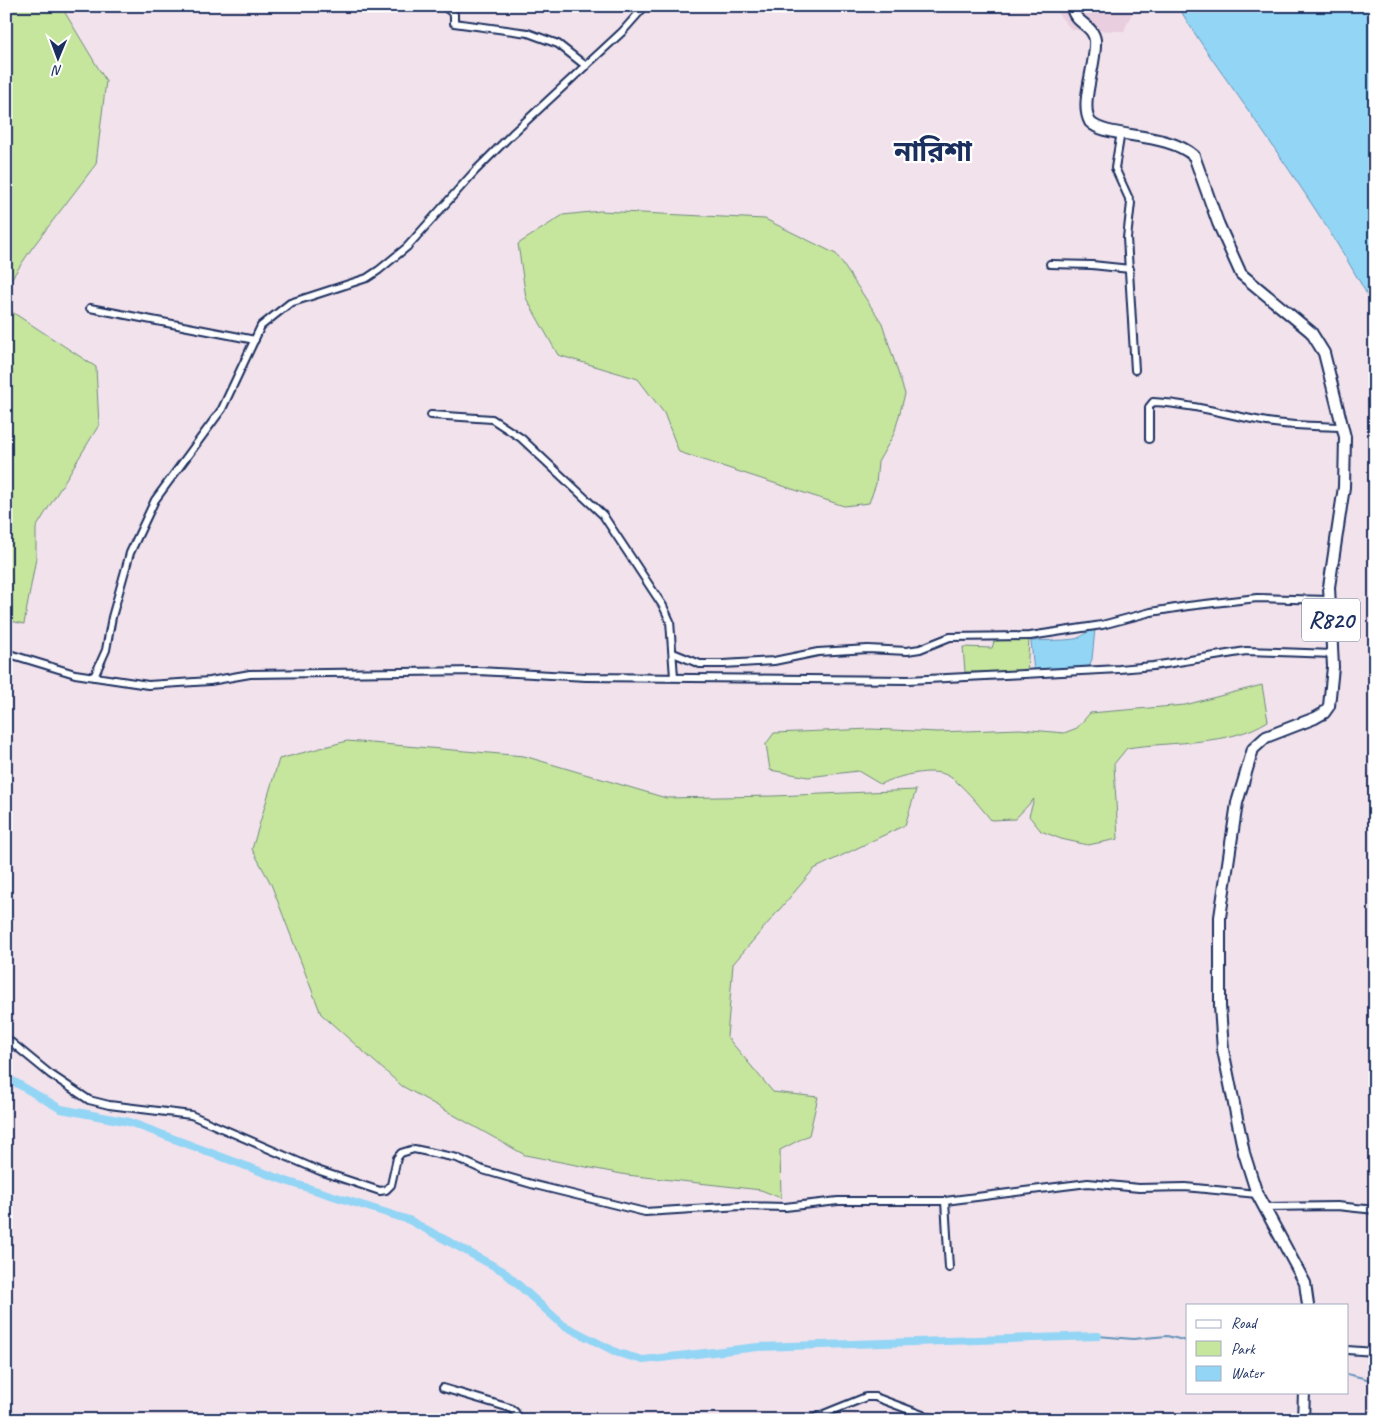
<svg xmlns="http://www.w3.org/2000/svg" width="1381" height="1426" viewBox="0 0 1381 1426" font-family="Caveat,'Noto Sans Bengali',sans-serif">
  <style>
    .built { fill: #e8cede }
    .green { fill: #c6e59d; stroke: #708a7e }
    .water { fill: #93d5f5; stroke: #6393b9 }
    .lines { fill: none; stroke-linecap: round; stroke-linejoin: round }
    .stream { stroke: #6393b9; stroke-width: 2 }
    .canal { stroke: #93d5f5; stroke-width: 8 }
    .street-casing { stroke: #1b2f5e; stroke-width: 10 }
    .primary-casing { stroke: #1b2f5e; stroke-width: 14 }
    .street { stroke: #fff; stroke-width: 6 }
    .primary { stroke: #fff; stroke-width: 10 }
    .labels { text-anchor: middle; stroke-width: 4.5; stroke-linejoin: round; paint-order: stroke }
    .shield { fill: #fff; stroke: #5f6d8e; stroke-width: 1 }
    .shield-label { font-size: 24px; font-weight: bold; fill: #1b2f5e }
    .quarter-label { font-size: 28px; font-weight: bold; fill: #1b2f5e; stroke: #fff }
  </style>
  <rect width="100%" height="100%" fill="#f2e2ec"/>
  <filter id="ink" filterUnits="userSpaceOnUse"><feTurbulence type="fractalNoise" baseFrequency=".02" numOctaves="2"/><feDisplacementMap in="SourceGraphic" scale="10" xChannelSelector="R" yChannelSelector="G"/><feConvolveMatrix kernelMatrix="1 2 1 2 8 2 1 2 1" color-interpolation-filters="sRGB"/></filter>
  <g filter="url(#ink)">
    <path class="built" d="M 1051,6 L 1135,6 L 1124,31 L 1072,30 Z"/>
    <g class="green">
      <path d="M 6,6 L 61,6 L 106,81 L 96,164 L 32,248 L 6,287 Z"/>
      <path d="M 600,211 L 765,219 L 836,254 L 882,323 L 905,394 L 894,434 L 878,462 L 876,484 L 869,503 L 844,506 L 679,452 L 664,413 L 638,379 L 558,355 L 526,298 L 518,244 L 563,215 Z"/>
      <path d="M 6,308 L 96,367 L 99,425 L 36,528 L 36,558 L 24,624 L 6,620 Z"/>
      <path d="M 995,638 L 1029,640 L 1027,673 L 965,672 L 963,647 L 992,648 Z"/>
      <path d="M 1262,685 L 1268,721 C 1229,746 1173,741 1127,748 L 1114,764 L 1118,839 L 1088,845 L 1061,839 L 1041,831 L 1029,816 L 1034,799 L 1015,819 L 991,820 C 982,809 958,778 944,774 C 926,768 897,777 880,784 L 858,771 L 808,777 L 770,770 L 766,744 L 774,733 L 871,729 L 938,732 L 1020,729 L 1064,733 L 1077,728 L 1090,713 L 1185,705 Z"/>
      <path d="M 347,741 L 524,756 L 666,798 L 774,796 L 916,790 L 905,825 L 814,869 L 733,964 L 727,1037 L 773,1092 L 818,1097 L 809,1135 L 780,1150 L 781,1198 L 761,1190 L 627,1175 L 525,1155 L 402,1086 L 321,1014 L 271,884 L 252,849 L 279,759 Z"/>
    </g>
    <g class="water">
      <path d="M 1178,6 L 1375,6 L 1375,309 C 1341,246 1300,185 1259,126 C 1232,86 1202,48 1178,6 Z"/>
      <path d="M 1095,629 L 1092,659 L 1088,669 L 1034,672 L 1031,641 C 1045,640 1061,641 1075,639 C 1083,637 1086,631 1095,629 Z"/>
    </g>
    <g class="lines">
      <g class="stream">
        <path d="M 1098,1336 L 1133,1339 L 1167,1336 L 1187,1341"/>
        <path d="M 1347,1374 L 1375,1381"/>
      </g>
      <path class="canal" d="M 6,1077 L 61,1109 L 129,1122 L 286,1181 L 409,1220 L 503,1271 L 563,1325 L 618,1353 L 643,1360 L 758,1347 L 1098,1336"/>
      <defs>
        <g id="street">
          <path d="M 439,6 L 446,8 L 454,14 L 454,23 L 528,33 L 558,44 L 586,66"/>
          <path d="M 1121,132 L 1115,168 L 1131,203 L 1127,238 L 1135,370"/>
          <path d="M 1050,264 L 1092,265 L 1130,269"/>
          <path d="M 90,308 L 255,340"/>
          <path d="M 431,415 L 492,419 L 521,438 L 603,515 L 663,606 L 670,621 L 674,677"/>
          <path d="M 1149,439 L 1149,407 L 1153,402 C 1193,404 1228,415 1267,422 C 1292,426 1317,426 1343,427"/>
          <path d="M 6,653 L 75,674 L 148,685 L 210,681 L 250,674 L 478,671 L 586,677 L 908,680 L 1119,669 L 1153,666 L 1246,651 L 1333,654"/>
          <path d="M 673,653 L 700,664 L 723,664 L 774,661 L 818,652 L 868,649 L 907,651 L 920,649 L 950,637 L 1030,636 L 1102,625 L 1151,612 L 1188,606 L 1257,598 L 1329,600"/>
          <path d="M 94,677 L 106,650 L 112,617 L 130,553 L 155,500 L 222,409 L 261,326 L 290,303 L 367,278 L 379,270 L 407,247 L 475,171 L 512,134 L 622,32 L 645,6"/>
          <path d="M 6,1038 L 50,1074 L 89,1100 L 109,1105 L 191,1115 L 320,1171 L 380,1191 L 386,1190 L 391,1185 L 397,1158 L 401,1153 L 414,1149 L 457,1158 L 483,1170 L 535,1185 L 645,1212 L 741,1206 L 785,1207 L 838,1201 L 945,1201 L 1088,1183 L 1139,1188 L 1185,1187 L 1257,1194"/>
          <path d="M 945,1201 L 949,1268"/>
          <path d="M 1264,1207 L 1337,1206 L 1375,1210"/>
          <path d="M 1347,1350 L 1375,1352"/>
          <path d="M 443,1388 L 510,1408 L 515,1412 L 519,1420"/>
          <path d="M 809,1420 L 866,1397 L 875,1397 L 928,1417 L 945,1420"/>
        </g>
        <g id="primary">
          <path d="M 1072,6 C 1073,23 1093,24 1095,40 C 1097,64 1079,103 1090,122 C 1106,139 1166,131 1194,156 L 1218,223 L 1241,274 L 1311,332 L 1324,353 L 1345,437 L 1344,487 L 1329,587 L 1333,667 L 1329,706 L 1324,713 L 1315,718 L 1266,737 L 1253,749 L 1237,803 L 1220,917 L 1220,1006 L 1223,1050 L 1244,1153 L 1257,1194 L 1305,1283 L 1308,1305"/>
          <path d="M 1303,1420 L 1304,1392"/>
        </g>
      </defs>
      <use href="#street" class="street-casing"/>
      <use href="#primary" class="primary-casing"/>
      <use href="#street" class="street"/>
      <use href="#primary" class="primary"/>
    </g>
  </g>
  <g class="labels">
    <rect class="shield" x="1302" y="598.5" width="58" height="43" rx="4"/>
    <g class="shield-label">
      <text x="1331" y="628">R820</text>
    </g>
    <g class="quarter-label">
      <text x="933" y="161">নারিশা</text>
    </g>
  </g>
  <rect width="1381" height="1426" fill="none" stroke="#fff" stroke-width="25"/>
  <rect x="12" y="12" width="1356" height="1401" fill="none" stroke="#1b2f5e" stroke-width="2" filter="url(#ink)"/>
  <rect x="1186" y="1304" width="162" height="90" fill="#ffffff" stroke="#a4acbf"/>
  <rect x="1196" y="1320" width="25" height="8" fill="#ffffff" stroke="#a4acbf"/>
  <text x="1231" y="1328" font-size="15" fill="#1b2f5e">Road</text>
  <rect x="1196" y="1341" width="25" height="15" fill="#c6e59d" stroke="#a4acbf"/>
  <text x="1231" y="1354" font-size="15" fill="#1b2f5e">Park</text>
  <rect x="1196" y="1366" width="25" height="15" fill="#93d5f5" stroke="#a4acbf"/>
  <text x="1231" y="1378" font-size="15" fill="#1b2f5e">Water</text>
  <g transform="translate(58 58) rotate(181)" stroke="#ffffff" stroke-width="4" paint-order="stroke">
  <path d="M0-4L9 19L0 12L-9 19Z" fill="#1b2f5e"/>
  <text y="-8" font-size="14" font-weight="bold" text-anchor="middle" fill="#1b2f5e">N</text>
  </g>
</svg>
